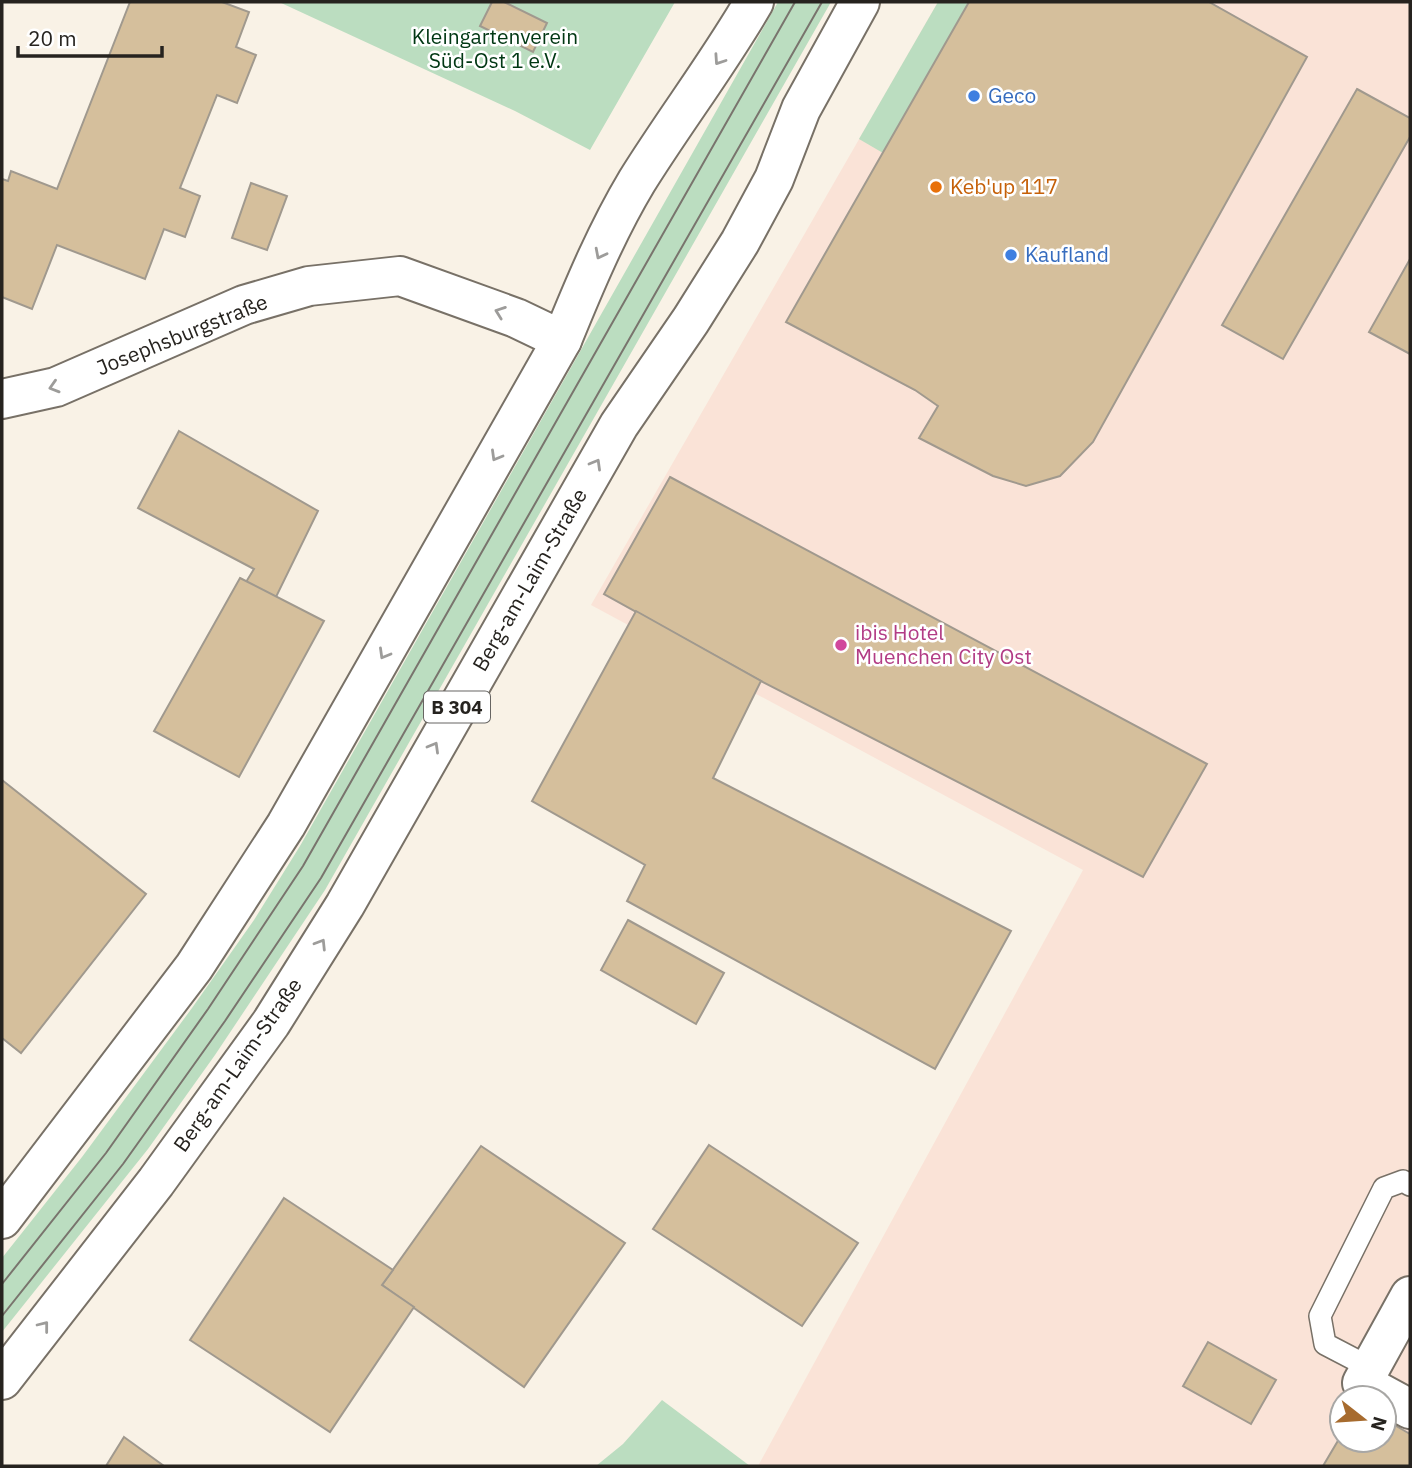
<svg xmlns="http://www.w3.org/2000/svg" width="1412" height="1468" viewBox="0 0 1412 1468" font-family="'IBM Plex Sans',sans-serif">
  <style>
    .commercial { fill: #fae3d7; fill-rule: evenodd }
    .green { fill: #bbddc0 }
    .building { fill: #d5bf9c; stroke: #a0998e; stroke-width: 2 }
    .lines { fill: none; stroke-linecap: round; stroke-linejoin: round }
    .service-casing { stroke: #787167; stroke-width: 24 }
    .minor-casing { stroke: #787167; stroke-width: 42 }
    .primary-casing { stroke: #787167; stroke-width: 42 }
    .service { stroke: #fff; stroke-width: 21 }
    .minor { stroke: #fff; stroke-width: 38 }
    .primary { stroke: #fff; stroke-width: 38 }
    .tram { stroke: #79746d; stroke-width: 2 }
    .oneway { stroke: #9d9c9a }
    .shop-dot { fill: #3f7fe0; stroke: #fff; stroke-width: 2.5 }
    .food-dot { fill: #e8710a; stroke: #fff; stroke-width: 2.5 }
    .hotel-dot { fill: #d1479c; stroke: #fff; stroke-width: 2.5 }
    .labels { text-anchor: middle; stroke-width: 5; stroke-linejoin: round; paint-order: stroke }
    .shield { fill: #fff; stroke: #676562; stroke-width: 2 }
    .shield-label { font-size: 19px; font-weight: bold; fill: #26231f }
    .park-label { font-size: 21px; fill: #003713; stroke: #fff }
    .shop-label { font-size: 21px; fill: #366cbe; stroke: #fff; text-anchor: start }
    .food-label { font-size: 21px; fill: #c56008; stroke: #fff; text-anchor: start }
    .street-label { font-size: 21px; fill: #26231f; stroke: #fff }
    .hotel-label { font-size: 21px; fill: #b23c85; stroke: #fff; text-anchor: start }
  </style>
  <rect width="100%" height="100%" fill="#f9f2e6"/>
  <path class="commercial" d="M 938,2 L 1403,2 L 1410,6 L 1410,1466 L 758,1466 L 1083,870 L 591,605 ZM 1342,1398 L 1384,1398 L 1384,1440 L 1342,1440 Z"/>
  <g class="green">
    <path d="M 279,2 L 675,2 L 590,150 L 515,111 Z"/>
    <path d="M 778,2 L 831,2 L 325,890 L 215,1055 L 148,1149 L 2,1332 L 2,1258 L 82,1157 L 192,1008 L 254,920 L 300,846 Z"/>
    <path d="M 938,2 L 969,2 L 883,153 L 859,139 Z"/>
    <path d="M 662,1400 L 750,1466 L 596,1466 L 623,1444 Z"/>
  </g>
  <g class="building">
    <path d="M 130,2 L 222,2 L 249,12 L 236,47 L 256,55 L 237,103 L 217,95 L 180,188 L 200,196 L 185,237 L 164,229 L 145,279 L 57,245 L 32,309 L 2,297 L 2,179 L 8,181 L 11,171 L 57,189 Z"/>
    <path d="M 492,2 L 504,2 L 547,23 L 533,52 L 480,26 Z"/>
    <path d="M 969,2 L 1209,2 L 1307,57 L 1093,442 L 1060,476 L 1026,486 L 993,476 L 919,438 L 938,406 L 915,390 L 786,322 Z"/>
    <path d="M 1357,89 L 1410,118 L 1410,137 L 1283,359 L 1222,325 Z"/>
    <path d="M 251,183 L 287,196 L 267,250 L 232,238 Z"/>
    <path d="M 1410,259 L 1410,354 L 1369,332 Z"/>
    <path d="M 179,431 L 318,511 L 276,597 L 246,582 L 254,569 L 138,508 Z"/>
    <path d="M 670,477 L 1207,764 L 1143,877 L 761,681 L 604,594 Z"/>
    <path d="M 240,578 L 324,621 L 239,777 L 154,731 Z"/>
    <path d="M 636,611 L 761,681 L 713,778 L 1011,931 L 935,1069 L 627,901 L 645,865 L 532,801 Z"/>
    <path d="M 2,780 L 146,894 L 21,1053 L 2,1038 Z"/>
    <path d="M 628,920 L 724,973 L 696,1024 L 601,970 Z"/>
    <path d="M 709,1145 L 858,1243 L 802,1326 L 653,1229 Z"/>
    <path d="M 481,1146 L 625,1243 L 524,1387 L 382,1285 Z"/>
    <path d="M 284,1198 L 393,1270 L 382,1285 L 414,1307 L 330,1432 L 190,1340 Z"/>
    <path d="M 1208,1342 L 1276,1380 L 1251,1424 L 1183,1386 Z"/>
    <path d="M 1384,1419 L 1410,1434 L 1410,1466 L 1323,1466 L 1342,1434 L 1342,1440 L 1384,1440 Z"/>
    <path d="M 124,1437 L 164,1466 L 106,1466 Z"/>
  </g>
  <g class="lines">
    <defs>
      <path id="service" d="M 1371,1368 L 1325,1344 L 1320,1316 L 1384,1188 L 1403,1181 L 1410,1185"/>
      <g id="minor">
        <path d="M 2,399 L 56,387 L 244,305 L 309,286 L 400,276 L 516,318 L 562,340"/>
        <path d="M 1410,1296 L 1362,1383 L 1410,1409"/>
      </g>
      <g id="primary">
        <path d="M 2,1219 L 194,967 L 286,825 L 562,340 C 584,286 607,231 637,181 C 675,120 718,64 754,2"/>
        <path d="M 2,1380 L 156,1182 L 271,1023 L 345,905 L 619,425 L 691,320 L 740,242 L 774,179 L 801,109 L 860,2"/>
      </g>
    </defs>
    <use href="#service" class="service-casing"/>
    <use href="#minor" class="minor-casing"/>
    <use href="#primary" class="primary-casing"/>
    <use href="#service" class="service"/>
    <use href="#minor" class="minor"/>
    <use href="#primary" class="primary"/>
    <g class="tram">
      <path d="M 2,1284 L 106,1153 L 208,1009 L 303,866 L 795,2"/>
      <path d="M 2,1316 L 123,1164 L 225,1021 L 321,878 L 822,2"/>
    </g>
  </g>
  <defs><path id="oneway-chevron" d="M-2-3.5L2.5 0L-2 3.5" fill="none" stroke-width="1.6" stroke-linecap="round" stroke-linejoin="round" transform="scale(1.75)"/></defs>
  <g class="oneway">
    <use href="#oneway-chevron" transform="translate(719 60) rotate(124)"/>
    <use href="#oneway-chevron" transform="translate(600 254) rotate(117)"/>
    <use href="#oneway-chevron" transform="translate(500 312) rotate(-160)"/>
    <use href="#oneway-chevron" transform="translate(54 387) rotate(163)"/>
    <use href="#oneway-chevron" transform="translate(496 456) rotate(120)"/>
    <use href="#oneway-chevron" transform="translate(596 464) rotate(-60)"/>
    <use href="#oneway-chevron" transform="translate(384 654) rotate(120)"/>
    <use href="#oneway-chevron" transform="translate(434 747) rotate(-60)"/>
    <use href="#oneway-chevron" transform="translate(321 944) rotate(-58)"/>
    <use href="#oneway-chevron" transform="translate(44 1326) rotate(-52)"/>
  </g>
  <g class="shop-dot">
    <circle cx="974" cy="96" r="7"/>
    <circle cx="1011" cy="255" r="7"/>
  </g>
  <circle class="food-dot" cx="936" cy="187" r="7"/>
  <circle class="hotel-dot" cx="841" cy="645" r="7"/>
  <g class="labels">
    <rect class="shield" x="424" y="691.5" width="66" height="31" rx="5"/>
    <g class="shield-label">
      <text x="457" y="714">B 304</text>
    </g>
    <g class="park-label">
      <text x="495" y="44">Kleingartenverein<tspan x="495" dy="24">Süd-Ost 1 e.V.</tspan></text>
    </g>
    <g class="shop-label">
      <text x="988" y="103">Geco</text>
      <text x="1025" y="262">Kaufland</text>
    </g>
    <g class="food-label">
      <text x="950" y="194">Keb'up 117</text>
    </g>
    <g class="street-label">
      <text transform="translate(182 335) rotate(-22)" y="7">Josephsburgstraße</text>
      <text transform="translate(530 580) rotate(-60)" y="7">Berg-am-Laim-Straße</text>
      <text transform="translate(238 1065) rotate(-55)" y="7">Berg-am-Laim-Straße</text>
    </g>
    <g class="hotel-label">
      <text x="855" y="640">ibis Hotel<tspan x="855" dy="24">Muenchen City Ost</tspan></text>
    </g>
  </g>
  <rect width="1412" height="1468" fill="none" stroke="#26231f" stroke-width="7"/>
  <g transform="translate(1363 1419) rotate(107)"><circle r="33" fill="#ffffff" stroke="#a8a7a5" stroke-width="2"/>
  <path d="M0-5L12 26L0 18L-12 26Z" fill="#a76b2e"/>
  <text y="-10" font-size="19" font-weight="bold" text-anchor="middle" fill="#26231f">N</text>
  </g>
  <path d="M18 46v10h144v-10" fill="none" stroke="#26231f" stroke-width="3.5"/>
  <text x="28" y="46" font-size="21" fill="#26231f" stroke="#ffffff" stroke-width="5" paint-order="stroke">20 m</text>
</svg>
